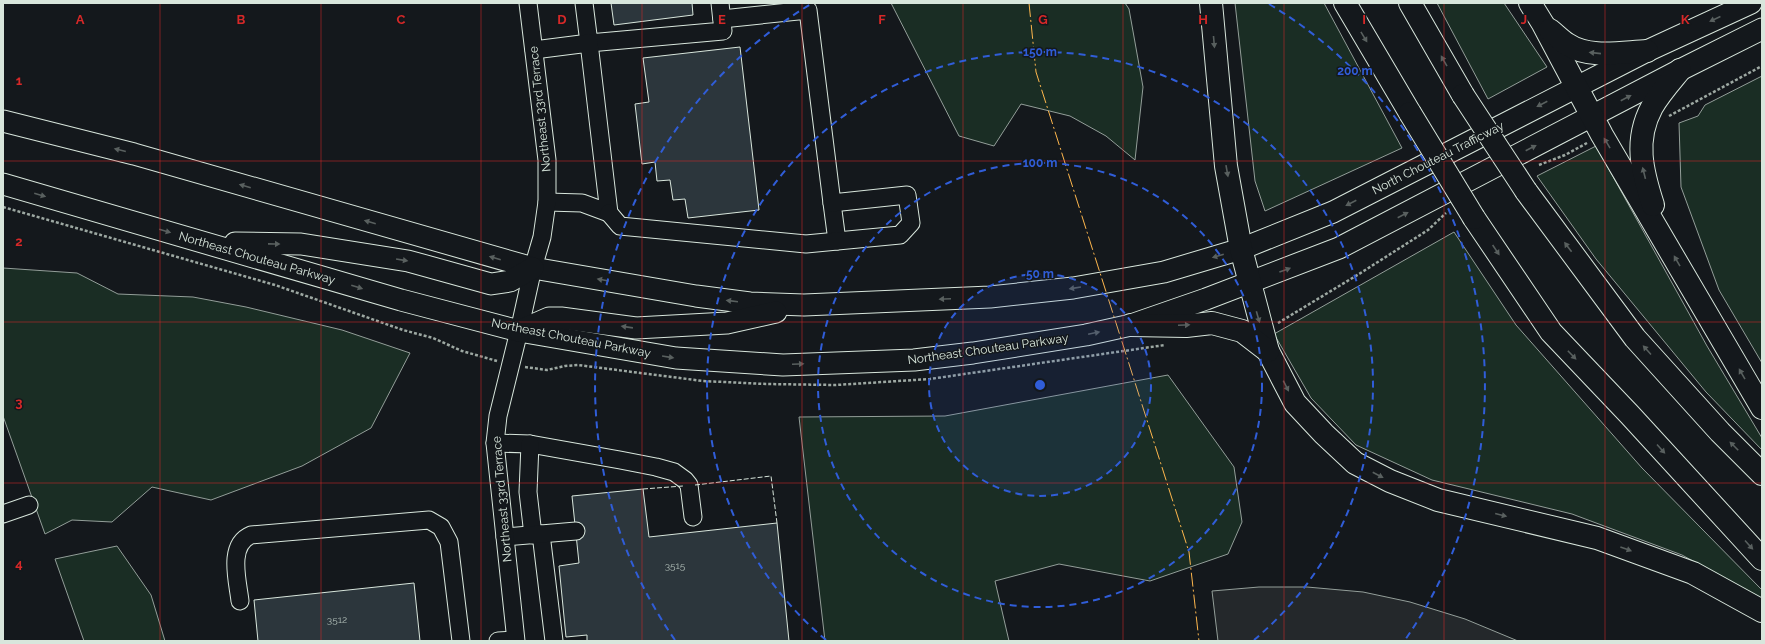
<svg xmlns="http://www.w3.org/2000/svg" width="1765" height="644" viewBox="0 0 1765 644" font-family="Raleway,sans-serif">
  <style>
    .green { fill: #1a2d24; stroke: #939e99 }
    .parking { fill: #24282b; stroke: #939e99 }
    .building { fill: #2c363c; stroke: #d8e6dc }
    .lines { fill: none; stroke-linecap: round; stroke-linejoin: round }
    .minor-casing { stroke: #d8e6dc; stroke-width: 19 }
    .major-casing { stroke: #d8e6dc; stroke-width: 23 }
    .highway-casing { stroke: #d8e6dc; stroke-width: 24 }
    .path { stroke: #9da8a2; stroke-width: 2.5; stroke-dasharray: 3 2; stroke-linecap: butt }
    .minor { stroke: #14181c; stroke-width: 17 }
    .major { stroke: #14181c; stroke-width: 21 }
    .highway { stroke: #14181c; stroke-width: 22 }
    .highway-bridge-casing { stroke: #d8e6dc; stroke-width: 24; stroke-linecap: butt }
    .highway-bridge { stroke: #14181c; stroke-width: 22 }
    .fence { stroke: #d8e6dc; stroke-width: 1; stroke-dasharray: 5 2; stroke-linecap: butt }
    .power { stroke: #ffb74d; stroke-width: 1; stroke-dasharray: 14 3 2 3; stroke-linecap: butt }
    .oneway { fill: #59605f }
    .grid { fill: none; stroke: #d62828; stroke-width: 1; stroke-opacity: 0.55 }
    .ring { fill: none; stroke: #305dd8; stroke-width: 2; stroke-dasharray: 7 5 }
    .labels { text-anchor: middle; stroke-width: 3; stroke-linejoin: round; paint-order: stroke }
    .number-label { font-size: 10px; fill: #adbab4 }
    .street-label { font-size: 12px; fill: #d8e6dc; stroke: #14181c }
    .grid-label { font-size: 13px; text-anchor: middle; font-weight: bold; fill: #d62828; stroke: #14181c; stroke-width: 3; stroke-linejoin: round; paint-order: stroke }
    .centre { fill: #305dd8; stroke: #14181c; stroke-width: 2 }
    .ring-label { font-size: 12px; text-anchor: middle; font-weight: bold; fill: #305dd8; stroke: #14181c; stroke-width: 3; stroke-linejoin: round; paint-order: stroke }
  </style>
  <rect width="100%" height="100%" fill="#14181c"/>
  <g class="green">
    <path d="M 891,3 L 1125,3 L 1129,9 L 1143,87 L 1135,160 L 1106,136 L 1070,116 L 1021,104 L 994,146 L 959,136 Z"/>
    <path d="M 1235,3 L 1324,3 L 1402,148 L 1265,211 L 1255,181 Z"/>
    <path d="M 1437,3 L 1504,3 L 1547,67 L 1488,99 Z"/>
    <path d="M 1762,76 L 1762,363 L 1719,290 L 1681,187 L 1679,123 L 1698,116 L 1705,105 Z"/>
    <path d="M 1596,146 L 1707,346 L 1762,438 L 1762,450 L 1706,392 L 1596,259 L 1537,176 Z"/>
    <path d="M 1454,232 L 1516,325 L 1642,468 L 1762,590 L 1762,599 L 1682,555 L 1572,514 L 1432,480 L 1356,445 L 1311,398 L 1274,334 Z"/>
    <path d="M 3,268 L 77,273 L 118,294 L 193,297 L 246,307 L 342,330 L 410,353 L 371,428 L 302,466 L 211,500 L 152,487 L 112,522 L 72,520 L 45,534 L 3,416 Z"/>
    <path d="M 1168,375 L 1234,467 L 1242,522 L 1228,554 L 1150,581 L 1059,564 L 995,581 L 1009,641 L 825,641 L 799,417 L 945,416 Z"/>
    <path d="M 117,546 L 151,595 L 165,641 L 84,641 L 55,559 Z"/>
  </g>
  <path class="parking" d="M 1259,587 L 1307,587 L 1363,592 L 1410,602 L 1465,619 L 1518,641 L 1218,641 L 1212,591 Z"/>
  <g class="building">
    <path d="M 611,3 L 692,3 L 693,15 L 614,25 Z"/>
    <path d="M 740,47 L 759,210 L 688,218 L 685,199 L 673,200 L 670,180 L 657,181 L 655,162 L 642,164 L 635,104 L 649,102 L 643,58 Z"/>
    <path d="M 643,489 L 649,537 L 777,523 L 789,641 L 587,641 L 587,635 L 566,637 L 559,566 L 579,563 L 572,496 Z"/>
    <path d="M 414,583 L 420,641 L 258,641 L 254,600 Z"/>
  </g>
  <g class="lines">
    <defs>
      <g id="minor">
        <path d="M 584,3 L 589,43 L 723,31 L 720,3"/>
        <path d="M 534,50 L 589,43 L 609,213 L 582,203 L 547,202"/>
        <path d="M 832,203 L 837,241"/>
        <path d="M 609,213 L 620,226 L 806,244 L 900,235 L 911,223 L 907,195 L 832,203 L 808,10 L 722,19"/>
        <path d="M 495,443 L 530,444 L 620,460 L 656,467 L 674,472 L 685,480 L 689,485 L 693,517"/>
        <path d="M 530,444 L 528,492 L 533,535"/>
        <path d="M 3,514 L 29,505"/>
        <path d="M 541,534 L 554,641"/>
        <path d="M 505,537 L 576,531"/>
        <path d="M 240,601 C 238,582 227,545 251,535 L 429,520 L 441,527 L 449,542 L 461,641"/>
        <path d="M 498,641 L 515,640"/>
        <path d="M 516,641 L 495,443 L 498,416 L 519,331 L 533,268 L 542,237 L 547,202 L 547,160 L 528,3"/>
      </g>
      <g id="major">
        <path d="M 3,121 L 134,154 L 533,268 L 696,296 L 750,303 L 804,305 L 990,297 L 1073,288 L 1164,272 L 1241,249 L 1333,212 L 1647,51 L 1751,3"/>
        <path d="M 3,184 L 401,300 L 519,331 L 676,358 L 783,365 L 914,360 L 973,353 L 1086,335 L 1131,325 L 1206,299 L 1339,248 L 1680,70 L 1762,29"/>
        <path d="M 235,243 L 301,244 L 408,261 L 491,284 L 510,281 L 533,268"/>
        <path d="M 519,331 L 549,318 L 561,318 L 636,328 L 727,323 L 776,312"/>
      </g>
      <g id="highway">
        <path d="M 1211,3 L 1226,166 L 1241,249 L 1268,351 L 1295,403 L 1324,434 L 1355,463 L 1390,481 L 1438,500 L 1597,538 L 1693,573 L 1762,611"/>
        <path d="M 1345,3 L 1410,113"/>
        <path d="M 1410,3 L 1463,95"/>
        <path d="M 1530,3 L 1543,24 L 1602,135 L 1762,408"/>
        <path d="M 1550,30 C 1555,34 1561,40 1567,44 C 1589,59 1622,52 1647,51"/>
        <path d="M 1526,191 L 1635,338 L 1720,432 L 1762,474"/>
        <path d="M 1653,205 C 1642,171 1634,140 1652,107 C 1660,93 1671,81 1680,70"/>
        <path d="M 1474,218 L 1551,332 L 1630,415 L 1762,559"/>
        <path d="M 1131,325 L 1186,326 L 1212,323 L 1242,331 L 1268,351"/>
      </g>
    </defs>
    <use href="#minor" class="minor-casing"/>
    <use href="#major" class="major-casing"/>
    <use href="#highway" class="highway-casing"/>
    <g class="path">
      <path d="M 1669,116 L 1762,66"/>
      <path d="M 1539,165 L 1565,155 L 1587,143"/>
      <path d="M 3,207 L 275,285 L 403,330 L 433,338 L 462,351 L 497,361"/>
      <path d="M 1278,323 L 1359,274 L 1428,230 L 1446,213"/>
      <path d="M 525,367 L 547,370 L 565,366 L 578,365 L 703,381 L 766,384 L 836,385 L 930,379 L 1165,345"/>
    </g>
    <use href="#minor" class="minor"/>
    <use href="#major" class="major"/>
    <use href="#highway" class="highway"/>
    <defs>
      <g id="highway-bridge">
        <path d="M 1463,95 L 1526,191"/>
        <path d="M 1410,113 L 1474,218"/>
      </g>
    </defs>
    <use href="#highway-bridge" class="highway-bridge-casing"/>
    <use href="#highway-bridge" class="highway-bridge"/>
    <g class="fence">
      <path d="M 695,485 L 771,476 L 777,523"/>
      <path d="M 643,489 L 683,486"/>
    </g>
    <path class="power" d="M 1029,3 L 1036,72 L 1189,552 L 1199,641"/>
  </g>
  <defs><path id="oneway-solid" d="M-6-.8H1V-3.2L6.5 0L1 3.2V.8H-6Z"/></defs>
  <g class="oneway">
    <use href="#oneway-solid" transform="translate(1715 19) rotate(155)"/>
    <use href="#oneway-solid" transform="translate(1364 37) rotate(59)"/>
    <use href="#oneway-solid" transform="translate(1214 42) rotate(85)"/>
    <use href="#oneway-solid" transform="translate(1595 53) rotate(-174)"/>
    <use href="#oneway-solid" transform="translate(1444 61) rotate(-120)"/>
    <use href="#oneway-solid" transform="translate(1626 98) rotate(-28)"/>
    <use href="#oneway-solid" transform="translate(1542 104) rotate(153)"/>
    <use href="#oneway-solid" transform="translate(1607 143) rotate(-121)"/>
    <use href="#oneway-solid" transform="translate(1531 148) rotate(-27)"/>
    <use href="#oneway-solid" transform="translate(120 150) rotate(-166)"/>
    <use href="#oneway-solid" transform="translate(1227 171) rotate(80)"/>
    <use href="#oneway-solid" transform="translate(1644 173) rotate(-104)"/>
    <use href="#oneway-solid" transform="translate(245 186) rotate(-164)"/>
    <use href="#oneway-solid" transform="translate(40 195) rotate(16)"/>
    <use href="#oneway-solid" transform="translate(1351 203) rotate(153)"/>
    <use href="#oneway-solid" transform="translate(1403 215) rotate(-27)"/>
    <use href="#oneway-solid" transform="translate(370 222) rotate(-164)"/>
    <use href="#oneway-solid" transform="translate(165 231) rotate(16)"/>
    <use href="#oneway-solid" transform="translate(274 244) rotate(1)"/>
    <use href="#oneway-solid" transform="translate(1568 247) rotate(-127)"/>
    <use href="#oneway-solid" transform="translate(1496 250) rotate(56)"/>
    <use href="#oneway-solid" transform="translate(1218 256) rotate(164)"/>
    <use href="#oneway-solid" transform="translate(495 258) rotate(-164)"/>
    <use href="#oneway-solid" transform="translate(402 260) rotate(9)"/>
    <use href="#oneway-solid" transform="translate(1677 261) rotate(-120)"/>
    <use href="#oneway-solid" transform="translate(1285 270) rotate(-20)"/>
    <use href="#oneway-solid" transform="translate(603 280) rotate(-170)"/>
    <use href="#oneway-solid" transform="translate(357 287) rotate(17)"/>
    <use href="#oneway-solid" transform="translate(1075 288) rotate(171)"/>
    <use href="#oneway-solid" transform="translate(945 299) rotate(177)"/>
    <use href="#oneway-solid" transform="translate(732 301) rotate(-173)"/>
    <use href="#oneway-solid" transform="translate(1258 317) rotate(74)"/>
    <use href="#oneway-solid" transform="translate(1184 325) rotate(-2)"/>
    <use href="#oneway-solid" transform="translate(627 327) rotate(-172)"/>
    <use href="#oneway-solid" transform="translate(1094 333) rotate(-12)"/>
    <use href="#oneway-solid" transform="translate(1647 350) rotate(-132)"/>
    <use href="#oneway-solid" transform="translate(1572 355) rotate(46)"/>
    <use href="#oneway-solid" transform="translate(668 357) rotate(9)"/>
    <use href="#oneway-solid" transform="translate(798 364) rotate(-2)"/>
    <use href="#oneway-solid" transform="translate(1742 374) rotate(-120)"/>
    <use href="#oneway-solid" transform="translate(1286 386) rotate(63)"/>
    <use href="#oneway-solid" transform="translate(1734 446) rotate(-135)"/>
    <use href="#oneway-solid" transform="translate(1661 449) rotate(48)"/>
    <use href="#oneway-solid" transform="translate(1378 475) rotate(28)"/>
    <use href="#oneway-solid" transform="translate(1501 515) rotate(14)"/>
    <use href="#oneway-solid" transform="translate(1749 545) rotate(48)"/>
    <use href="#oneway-solid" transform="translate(1626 549) rotate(20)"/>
  </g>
  <path class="grid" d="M 160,3 L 160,641M 321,3 L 321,641M 481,3 L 481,641M 642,3 L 642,641M 802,3 L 802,641M 963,3 L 963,641M 1123,3 L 1123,641M 1284,3 L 1284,641M 1444,3 L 1444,641M 1605,3 L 1605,641M 3,161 L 1762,161M 3,322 L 1762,322M 3,483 L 1762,483"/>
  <circle cx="1040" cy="385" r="111" fill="#305dd8" fill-opacity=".12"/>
  <g class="ring">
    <circle cx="1040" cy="385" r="111"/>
    <circle cx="1040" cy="385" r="222"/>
    <path d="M826 640A333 333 0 1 1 1254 640"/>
    <path d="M675 640A445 445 0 0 1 811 4M1269 4A445 445 0 0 1 1405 640"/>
  </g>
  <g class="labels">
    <g class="number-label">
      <text x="675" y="569">3515</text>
      <text x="337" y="623">3512</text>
    </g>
    <g class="street-label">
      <text transform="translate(540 109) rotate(-96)" y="4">Northeast 33rd Terrace</text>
      <text transform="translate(1438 158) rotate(-27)" y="4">North Chouteau Trafficway</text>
      <text transform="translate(257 258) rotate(16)" y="4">Northeast Chouteau Parkway</text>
      <text transform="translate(571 338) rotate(11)" y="4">Northeast Chouteau Parkway</text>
      <text transform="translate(988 349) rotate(-8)" y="4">Northeast Chouteau Parkway</text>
      <text transform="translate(502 499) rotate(-95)" y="4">Northeast 33rd Terrace</text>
    </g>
  </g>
  <g class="grid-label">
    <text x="80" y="24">A</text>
    <text x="241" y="24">B</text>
    <text x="401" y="24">C</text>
    <text x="562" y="24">D</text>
    <text x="722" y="24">E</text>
    <text x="882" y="24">F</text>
    <text x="1043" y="24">G</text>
    <text x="1203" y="24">H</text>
    <text x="1364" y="24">I</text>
    <text x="1524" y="24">J</text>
    <text x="1685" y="24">K</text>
    <text x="19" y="85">1</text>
    <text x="19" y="246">2</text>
    <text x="19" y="407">3</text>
    <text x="19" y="568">4</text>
  </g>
  <circle cx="1040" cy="385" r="6" class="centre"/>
  <g class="ring-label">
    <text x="1040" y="56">150 m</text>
    <text x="1355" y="75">200 m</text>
    <text x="1040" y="167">100 m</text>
    <text x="1040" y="278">50 m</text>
  </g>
  <rect width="1765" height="644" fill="none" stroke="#d8e6dc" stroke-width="8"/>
</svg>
